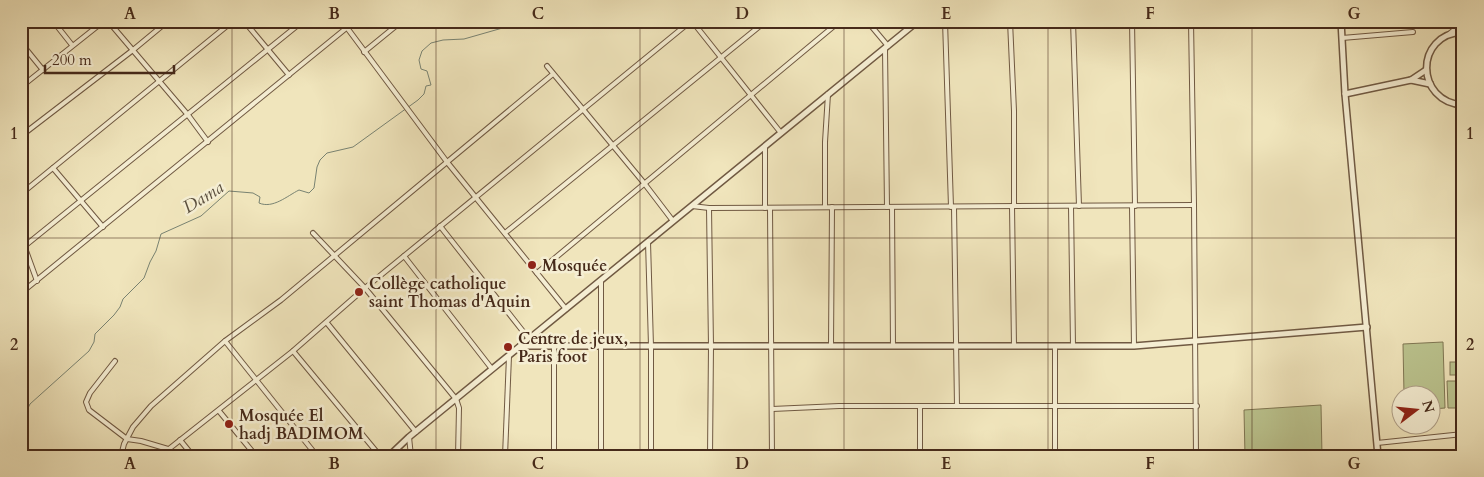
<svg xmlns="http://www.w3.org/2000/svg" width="1484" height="477" viewBox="0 0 1484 477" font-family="Cardo,serif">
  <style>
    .green { fill: #bbc48f; stroke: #807754 }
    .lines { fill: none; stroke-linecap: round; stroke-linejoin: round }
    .stream { stroke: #798372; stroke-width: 1 }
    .minor-casing { stroke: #705942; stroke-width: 6 }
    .tertiary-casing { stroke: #705942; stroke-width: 8 }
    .minor { stroke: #f5eed3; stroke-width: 4 }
    .tertiary { stroke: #f5eed3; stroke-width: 5 }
    .grid { fill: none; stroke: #462a1a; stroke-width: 1; stroke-opacity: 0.55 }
    .poi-dot { fill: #8f2418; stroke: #f5eed3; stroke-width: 2 }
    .labels { text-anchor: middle; stroke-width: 5; stroke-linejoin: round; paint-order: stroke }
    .poi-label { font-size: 16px; font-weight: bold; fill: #462a1a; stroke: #f5eed3; text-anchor: start }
    .water-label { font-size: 18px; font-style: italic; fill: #5b4f3e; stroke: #f5eed3 }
    .neatline { fill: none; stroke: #462a1a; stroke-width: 2 }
    .grid-label { font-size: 16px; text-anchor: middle; font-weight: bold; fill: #462a1a }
  </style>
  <rect width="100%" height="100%" fill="#f0e5bc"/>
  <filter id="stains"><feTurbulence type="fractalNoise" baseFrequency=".004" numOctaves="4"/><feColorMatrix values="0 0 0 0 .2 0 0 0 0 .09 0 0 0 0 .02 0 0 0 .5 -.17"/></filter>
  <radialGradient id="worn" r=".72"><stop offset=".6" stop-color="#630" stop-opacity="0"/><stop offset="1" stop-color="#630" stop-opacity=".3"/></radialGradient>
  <g class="green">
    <path d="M 1443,342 L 1445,408 L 1432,409 L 1432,394 L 1404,394 L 1403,344 Z"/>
    <rect x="1450" y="362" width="8" height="13"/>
    <path d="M 1447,381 L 1461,381 L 1462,408 L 1448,408 Z"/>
    <path d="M 1321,405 L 1322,456 L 1245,456 L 1244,410 Z"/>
  </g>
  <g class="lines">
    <path class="stream" d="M 21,431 C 26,421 25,413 30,404 L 89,351 L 94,342 L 95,334 L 114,315 L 120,307 L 123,299 L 144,278 L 150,262 L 156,251 L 161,234 L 201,216 L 229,191 L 253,193 L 260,197 L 259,203 C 273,209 287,196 299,190 L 309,193 L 314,188 L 317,167 L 320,160 L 327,153 L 353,147 L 418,100 L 424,94 L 426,86 L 431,85 L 427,71 L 421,69 L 419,60 L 422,51 L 431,43 L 443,40 L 464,39 L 506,27 L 542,21"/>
    <defs>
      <g id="minor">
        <path d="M 53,21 L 72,45"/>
        <path d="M 108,21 L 188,115 L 208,142"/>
        <path d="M 244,21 L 289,75"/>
        <path d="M 342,21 L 447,162 L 566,309"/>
        <path d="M 692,21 L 781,133"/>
        <path d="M 867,21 L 888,46"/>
        <path d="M 945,21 L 951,207"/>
        <path d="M 1010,21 L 1014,111 L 1014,206"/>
        <path d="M 1073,21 L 1079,206"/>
        <path d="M 1132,21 L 1135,206"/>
        <path d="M 1191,21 L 1194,205 L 1196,456"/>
        <path d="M 1448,35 L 1455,29 L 1459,21"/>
        <path d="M 1342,38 L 1413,32"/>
        <path d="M 21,43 L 43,70"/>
        <path d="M 885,49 L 887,207"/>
        <path d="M 364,52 L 402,21"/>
        <path d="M 547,66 L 644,183 L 673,221"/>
        <path d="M 21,87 L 104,21"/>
        <path d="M 21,136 L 133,50 L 168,21"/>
        <path d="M 53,168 L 103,227"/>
        <path d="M 21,194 L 233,21"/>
        <path d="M 692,206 L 709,208 L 1194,205"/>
        <path d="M 1012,206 L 1014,346"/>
        <path d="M 1071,206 L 1073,346"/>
        <path d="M 1132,206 L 1134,346"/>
        <path d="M 825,207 L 825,142 L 828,94"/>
        <path d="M 892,207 L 893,346"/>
        <path d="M 954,207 L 957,406"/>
        <path d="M 709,208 L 711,346 L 710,456"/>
        <path d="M 765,208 L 765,147"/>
        <path d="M 770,208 L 772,456"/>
        <path d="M 440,226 L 529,339"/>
        <path d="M 313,233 L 365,288 L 456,399 L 459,408 L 458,456"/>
        <path d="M 505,233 L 766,21"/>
        <path d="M 21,237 L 37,281"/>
        <path d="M 648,242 L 651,346 L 651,456"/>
        <path d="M 21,249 L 303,21"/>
        <path d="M 404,256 L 492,369"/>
        <path d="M 537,273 L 840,21"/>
        <path d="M 21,293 L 355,21"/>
        <path d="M 327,323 L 416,432"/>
        <path d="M 225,341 L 317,456"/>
        <path d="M 831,346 L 832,207"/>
        <path d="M 293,351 L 380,456"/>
        <path d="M 115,361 L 90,393 L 86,402 L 89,410 L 127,439 L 141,441 L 168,449"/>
        <path d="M 772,409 L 839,406 L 1197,406"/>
        <path d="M 219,411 L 256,456"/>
        <path d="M 409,437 L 411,456"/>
        <path d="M 180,440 L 193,456"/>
        <path d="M 1377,443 L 1463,434"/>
        <path d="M 121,456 L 124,444 L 133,427 L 151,406 L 225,341 L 281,300 L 553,74"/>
        <path d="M 160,456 L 293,351 L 365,288 L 691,21"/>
        <path d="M 505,456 L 509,356"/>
        <path d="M 554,456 L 554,346"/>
        <path d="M 601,456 L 601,281"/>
        <path d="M 920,456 L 920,406"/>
        <path d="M 1055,456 L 1055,346"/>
      </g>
      <g id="tertiary">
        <path d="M 1341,21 L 1345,94 L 1378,456"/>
        <path d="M 1463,32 C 1414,34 1415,102 1463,105"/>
        <path d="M 1411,80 L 1430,84"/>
        <path d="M 1345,94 L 1411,80 L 1426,70"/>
        <path d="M 521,346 L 1134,346 L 1367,327"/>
        <path d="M 389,456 L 409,437 L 918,21"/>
      </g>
    </defs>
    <use href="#minor" class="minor-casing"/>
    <use href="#tertiary" class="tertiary-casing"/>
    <use href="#minor" class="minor"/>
    <use href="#tertiary" class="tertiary"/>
  </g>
  <path class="grid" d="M 232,21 L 232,456M 436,21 L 436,456M 640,21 L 640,456M 844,21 L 844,456M 1048,21 L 1048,456M 1252,21 L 1252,456M 21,238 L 1463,238"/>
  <g class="poi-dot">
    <circle cx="532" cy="265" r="5"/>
    <circle cx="359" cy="292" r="5"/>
    <circle cx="508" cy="347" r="5"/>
    <circle cx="229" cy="424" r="5"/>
  </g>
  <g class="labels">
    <g class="poi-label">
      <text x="542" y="271">Mosquée</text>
      <text x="369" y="289">Collège catholique<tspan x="369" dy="18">saint Thomas d'Aquin</tspan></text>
      <text x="518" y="344">Centre de jeux,<tspan x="518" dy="18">Paris foot</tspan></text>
      <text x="239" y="421">Mosquée El<tspan x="239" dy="18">hadj BADIMOM</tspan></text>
    </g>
    <g class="water-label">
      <text transform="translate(203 197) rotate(-32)" y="6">Dama</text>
    </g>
  </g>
  <rect width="1484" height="477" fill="none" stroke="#f0e5bc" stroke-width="55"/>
  <g transform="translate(1416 410) rotate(74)"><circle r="24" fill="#f5eed3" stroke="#afa089"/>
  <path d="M0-4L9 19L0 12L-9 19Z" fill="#8f2418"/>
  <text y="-8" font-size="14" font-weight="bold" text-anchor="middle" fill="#462a1a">N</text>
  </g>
  <path d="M45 65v8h129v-8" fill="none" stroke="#462a1a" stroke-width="2.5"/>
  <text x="52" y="65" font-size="15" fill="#462a1a" stroke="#f5eed3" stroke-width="4" paint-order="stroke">200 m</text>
  <rect x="28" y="28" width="1428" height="422" class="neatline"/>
  <g class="grid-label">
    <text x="130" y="19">A</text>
    <text x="334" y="19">B</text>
    <text x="538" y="19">C</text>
    <text x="742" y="19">D</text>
    <text x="946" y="19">E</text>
    <text x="1150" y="19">F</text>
    <text x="1354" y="19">G</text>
    <text x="14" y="139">1</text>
    <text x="1470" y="139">1</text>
    <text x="14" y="350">2</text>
    <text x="1470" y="350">2</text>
    <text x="130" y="469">A</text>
    <text x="334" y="469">B</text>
    <text x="538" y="469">C</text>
    <text x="742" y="469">D</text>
    <text x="946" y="469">E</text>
    <text x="1150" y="469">F</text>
    <text x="1354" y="469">G</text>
  </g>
  <rect width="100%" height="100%" filter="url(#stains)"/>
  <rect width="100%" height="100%" fill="url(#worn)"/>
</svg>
